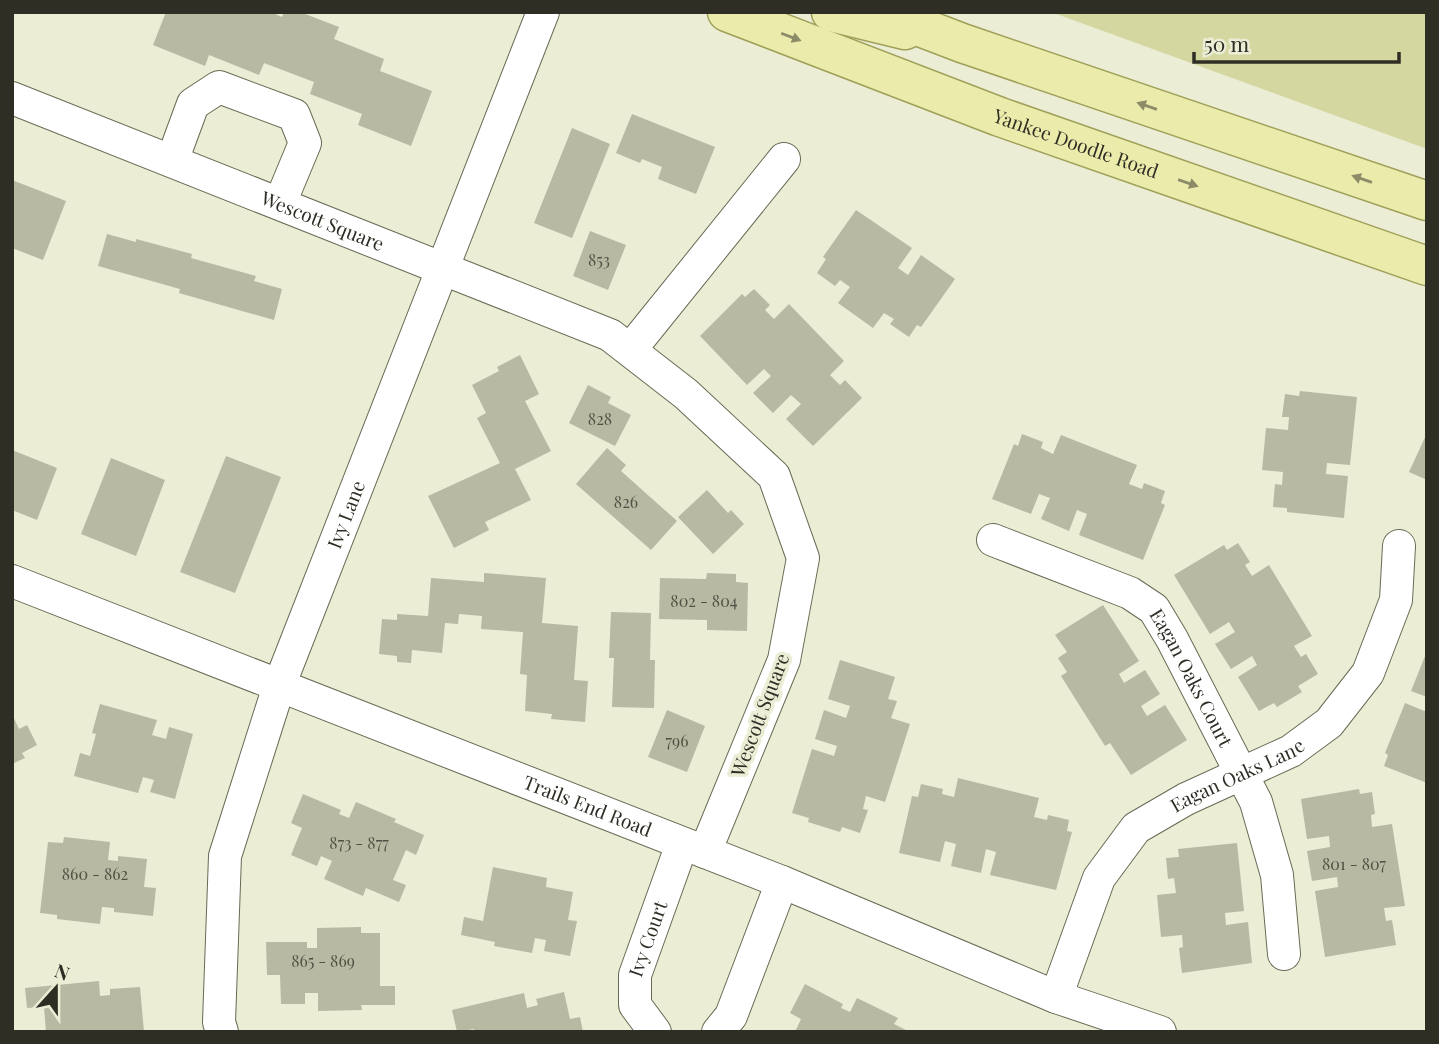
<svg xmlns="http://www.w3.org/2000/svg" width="1439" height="1044" viewBox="0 0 1439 1044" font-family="'Playfair Display',serif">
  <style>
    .green { fill: #d5d7a1 }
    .building { fill: #b8b9a3 }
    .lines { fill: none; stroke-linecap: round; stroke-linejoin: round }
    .minor-casing { stroke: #696a55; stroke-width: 34 }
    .major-casing { stroke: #a0a059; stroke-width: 41 }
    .minor { stroke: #fff; stroke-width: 32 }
    .major { stroke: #ebebac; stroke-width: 38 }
    .oneway { fill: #8c8c68 }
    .labels { text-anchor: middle; stroke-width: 7; stroke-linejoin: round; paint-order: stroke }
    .number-label { font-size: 16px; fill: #505144 }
    .street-label { font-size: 19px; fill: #2e2e25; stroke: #ebedd5 }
  </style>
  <rect width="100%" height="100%" fill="#ebedd5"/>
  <path class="green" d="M 1051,12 L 1427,12 L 1427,149 Z"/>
  <g class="building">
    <path d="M 166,12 L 271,12 L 282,17 L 284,12 L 300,12 L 339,27 L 334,39 L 384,59 L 380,71 L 432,91 L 411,146 L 358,125 L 362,114 L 310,94 L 314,82 L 264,63 L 259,75 L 209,55 L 205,66 L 153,45 Z"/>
    <path d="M 632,114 L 715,147 L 696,194 L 658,179 L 662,167 L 642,159 L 640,163 L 616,153 Z"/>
    <path d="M 572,128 L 610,144 L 572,238 L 534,223 Z"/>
    <path d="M 12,180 L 66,201 L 43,260 L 12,248 Z"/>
    <path d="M 856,210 L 912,248 L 898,268 L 908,275 L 921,255 L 955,279 L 921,327 L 917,325 L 909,337 L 890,324 L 894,319 L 884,313 L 873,328 L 838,303 L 850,287 L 840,280 L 835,286 L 817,273 L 826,259 L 823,257 Z"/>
    <path d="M 590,231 L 626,245 L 608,290 L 573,276 Z"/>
    <path d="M 107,234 L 136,242 L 136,239 L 192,254 L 191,258 L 256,276 L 254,281 L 282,289 L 274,320 L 179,293 L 180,289 L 98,266 Z"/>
    <path d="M 754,289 L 770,305 L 765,310 L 774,319 L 789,304 L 844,361 L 830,375 L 840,385 L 845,380 L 862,398 L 813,446 L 786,419 L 801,404 L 791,395 L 773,413 L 753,393 L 771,376 L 764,369 L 747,385 L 700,336 L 742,294 L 745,297 Z"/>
    <path d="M 520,355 L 539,394 L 525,401 L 551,451 L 515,469 L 531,500 L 485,522 L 489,530 L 454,548 L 428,496 L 500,463 L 477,418 L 486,413 L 472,385 L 499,371 L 497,367 Z"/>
    <path d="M 588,385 L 611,397 L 608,403 L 631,415 L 615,446 L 569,423 Z"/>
    <path d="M 1300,391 L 1357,397 L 1350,465 L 1327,463 L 1326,474 L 1348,476 L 1344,518 L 1287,512 L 1287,508 L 1273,507 L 1275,484 L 1282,485 L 1283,472 L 1262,470 L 1266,428 L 1288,430 L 1289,417 L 1282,417 L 1285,394 L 1299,396 Z"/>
    <path d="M 1427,433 L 1427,480 L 1409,472 Z"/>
    <path d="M 1022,434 L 1043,442 L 1041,448 L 1053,454 L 1061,435 L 1137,465 L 1129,484 L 1142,489 L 1144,483 L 1165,491 L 1161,503 L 1165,505 L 1143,560 L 1079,535 L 1087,514 L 1077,510 L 1069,531 L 1041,519 L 1050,498 L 1039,494 L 1031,514 L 992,499 L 1014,444 L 1018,446 Z"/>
    <path d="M 607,448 L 626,465 L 621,471 L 677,521 L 651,550 L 576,484 Z"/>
    <path d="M 12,450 L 57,468 L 37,520 L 12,510 Z"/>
    <path d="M 226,456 L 281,477 L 235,593 L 180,572 Z"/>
    <path d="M 111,458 L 165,480 L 136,556 L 81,534 Z"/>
    <path d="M 707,490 L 728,513 L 731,510 L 744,524 L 713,554 L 678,517 Z"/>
    <path d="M 1238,543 L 1250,562 L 1245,565 L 1252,576 L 1269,565 L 1312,636 L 1294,646 L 1301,657 L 1306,654 L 1318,674 L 1298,686 L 1302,692 L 1277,707 L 1274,703 L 1259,711 L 1238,677 L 1257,665 L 1252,656 L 1231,669 L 1215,644 L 1235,632 L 1229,622 L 1210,634 L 1174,575 L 1224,545 L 1227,550 Z"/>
    <path d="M 484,573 L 546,578 L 542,623 L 578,626 L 574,680 L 588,681 L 585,722 L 551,719 L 552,714 L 525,711 L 527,675 L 520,674 L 523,632 L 481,629 L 482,616 L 459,614 L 458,624 L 445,623 L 442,653 L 412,650 L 411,663 L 397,662 L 397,656 L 379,654 L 382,619 L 397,620 L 397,614 L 428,616 L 431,578 L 484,582 Z"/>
    <path d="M 707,573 L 736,574 L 736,582 L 748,583 L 747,631 L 707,630 L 707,620 L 659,619 L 660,578 L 706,579 Z"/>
    <path d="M 1103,605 L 1139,661 L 1119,674 L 1124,683 L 1145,670 L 1160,694 L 1141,706 L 1147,716 L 1165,705 L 1187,740 L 1131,775 L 1110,743 L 1105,746 L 1061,676 L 1067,672 L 1058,658 L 1067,652 L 1055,635 Z"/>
    <path d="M 611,612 L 651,613 L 650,660 L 655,660 L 654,708 L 612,707 L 614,658 L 609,658 Z"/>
    <path d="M 1427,651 L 1427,697 L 1411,691 Z"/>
    <path d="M 840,660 L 895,677 L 888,699 L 897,701 L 891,718 L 910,724 L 885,802 L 866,796 L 863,809 L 868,810 L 860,833 L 842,827 L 840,832 L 808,822 L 809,818 L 792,813 L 812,749 L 834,756 L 837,746 L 815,739 L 824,710 L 846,718 L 850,706 L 828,699 Z"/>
    <path d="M 1405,703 L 1427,712 L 1427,783 L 1384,766 L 1388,755 L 1385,753 Z"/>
    <path d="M 100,704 L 157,720 L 152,735 L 166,739 L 169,727 L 193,734 L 175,799 L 150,792 L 154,780 L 143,777 L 138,793 L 74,776 L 80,753 L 90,756 L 96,734 L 92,733 Z"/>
    <path d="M 667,710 L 705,726 L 687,772 L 648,757 Z"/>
    <path d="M 12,714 L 19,729 L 27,725 L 37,745 L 22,753 L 25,758 L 12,764 Z"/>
    <path d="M 958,778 L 1039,798 L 1034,817 L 1047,820 L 1048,815 L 1069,820 L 1067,831 L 1072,832 L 1056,890 L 990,875 L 996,852 L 986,849 L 981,873 L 951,866 L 956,844 L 945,841 L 940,862 L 899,853 L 912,796 L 918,797 L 921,784 L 943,789 L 942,794 L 954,797 Z"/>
    <path d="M 1359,789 L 1360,794 L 1372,792 L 1375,814 L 1371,815 L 1372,827 L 1392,824 L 1405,906 L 1384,908 L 1386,921 L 1392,920 L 1396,945 L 1325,957 L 1315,891 L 1338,887 L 1337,877 L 1312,881 L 1307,851 L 1330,847 L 1329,836 L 1307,839 L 1301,799 Z"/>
    <path d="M 303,794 L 341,810 L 339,814 L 349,818 L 356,802 L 396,819 L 394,822 L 424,835 L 416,855 L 406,850 L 393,880 L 406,885 L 399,902 L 366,888 L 363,896 L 324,879 L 332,861 L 321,856 L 317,866 L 291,855 L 302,828 L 291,823 Z"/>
    <path d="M 64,837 L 110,842 L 108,860 L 118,861 L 118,856 L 147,859 L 144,887 L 156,888 L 153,916 L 114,912 L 114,908 L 102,907 L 100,924 L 57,919 L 57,915 L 40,913 L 48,842 L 63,843 Z"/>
    <path d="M 1237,843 L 1244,911 L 1225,913 L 1226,925 L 1248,922 L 1252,963 L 1182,973 L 1179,948 L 1183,947 L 1182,935 L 1161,937 L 1157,895 L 1176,893 L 1174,878 L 1168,879 L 1166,858 L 1179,857 L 1178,849 Z"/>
    <path d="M 493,867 L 547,878 L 546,887 L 573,892 L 568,920 L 577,921 L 570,956 L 544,951 L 546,940 L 535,938 L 532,953 L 494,946 L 495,942 L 461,935 L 464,917 L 483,921 Z"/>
    <path d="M 361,927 L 361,933 L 380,933 L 380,986 L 395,986 L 395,1005 L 361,1005 L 362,1010 L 318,1011 L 318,993 L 305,993 L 305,1004 L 281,1004 L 280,975 L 267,975 L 266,942 L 307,942 L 307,948 L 317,948 L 317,928 Z"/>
    <path d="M 99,981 L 100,996 L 110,995 L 110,989 L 140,987 L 144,1032 L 46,1032 L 44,1007 L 27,1008 L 25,988 Z"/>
    <path d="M 805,984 L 843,1004 L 841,1008 L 850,1012 L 857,998 L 898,1018 L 894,1024 L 910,1032 L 795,1032 L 801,1019 L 790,1013 Z"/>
    <path d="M 564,992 L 570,1019 L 580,1017 L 583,1032 L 474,1032 L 474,1029 L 457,1032 L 452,1010 L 524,993 L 527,1008 L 538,1005 L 536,999 Z"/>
  </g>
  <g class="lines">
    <defs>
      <g id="minor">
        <path id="s1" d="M 12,98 L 610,335 L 686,394 L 774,476 L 803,558 L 784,660 L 705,852"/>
        <path d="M 172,161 L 193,104 L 219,87 L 294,115 L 305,143 L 280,203"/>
        <path d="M 630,350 L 784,159"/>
        <path id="s2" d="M 993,540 L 1130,593 L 1154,609 L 1172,639 L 1256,802 L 1277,875 L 1284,954"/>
        <path id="s3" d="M 12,581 L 782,882 L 1056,997 L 1160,1032"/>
        <path id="s4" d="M 1056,997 L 1099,878 L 1136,828 L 1186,799 L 1291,751 L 1329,723 L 1368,673 L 1396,600 L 1399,546"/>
        <path id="s5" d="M 222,1032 L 219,1022 L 225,856 L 279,686 L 543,12"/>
        <path id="s6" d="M 655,1032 L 635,1005 L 635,975 L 682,844"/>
        <path d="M 718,1032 L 731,1016 L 782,882"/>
      </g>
      <g id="major">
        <path id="s7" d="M 727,12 L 1000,117 L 1427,266"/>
        <path d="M 831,12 L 905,30"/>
        <path d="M 881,12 L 962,43 L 1427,201"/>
      </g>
    </defs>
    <use href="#minor" class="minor-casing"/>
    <use href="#major" class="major-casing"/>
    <use href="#minor" class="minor"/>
    <use href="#major" class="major"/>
  </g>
  <defs><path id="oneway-solid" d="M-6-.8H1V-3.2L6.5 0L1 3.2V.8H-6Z" transform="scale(1.75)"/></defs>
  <g class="oneway">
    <use href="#oneway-solid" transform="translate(791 37) rotate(21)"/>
    <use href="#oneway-solid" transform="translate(1147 106) rotate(-161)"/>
    <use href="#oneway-solid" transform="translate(1362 179) rotate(-161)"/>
    <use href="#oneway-solid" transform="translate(1188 183) rotate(19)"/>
  </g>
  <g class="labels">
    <g class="number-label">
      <text x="599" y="266">853</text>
      <text x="600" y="425">828</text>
      <text x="626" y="508">826</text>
      <text x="704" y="607">802 - 804</text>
      <text x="677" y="747">796</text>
      <text x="359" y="849">873 - 877</text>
      <text x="1354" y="870">801 - 807</text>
      <text x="95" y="880">860 - 862</text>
      <text x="323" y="967">865 - 869</text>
    </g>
    <g class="street-label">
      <text dy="7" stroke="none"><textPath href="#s7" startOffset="373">Yankee Doodle Road</textPath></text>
      <text dy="7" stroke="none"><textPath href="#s1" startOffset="334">Wescott Square</textPath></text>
      <text dy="7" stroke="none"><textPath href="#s5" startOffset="539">Ivy Lane</textPath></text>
      <text dy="7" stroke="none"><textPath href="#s2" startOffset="254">Eagan Oaks Court</textPath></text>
      <text transform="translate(760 715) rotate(-69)" y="7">Wescott Square</text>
      <text dy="7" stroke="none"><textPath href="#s4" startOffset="303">Eagan Oaks Lane</textPath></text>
      <text dy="7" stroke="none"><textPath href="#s3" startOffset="618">Trails End Road</textPath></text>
      <text dy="7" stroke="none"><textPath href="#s6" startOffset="102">Ivy Court</textPath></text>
    </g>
  </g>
  <rect width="1439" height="1044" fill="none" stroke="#2e2e25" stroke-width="28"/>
  <g transform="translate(56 988) rotate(21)" stroke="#ebedd5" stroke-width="5" paint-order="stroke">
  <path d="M0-5L12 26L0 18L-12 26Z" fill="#2e2e25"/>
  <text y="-10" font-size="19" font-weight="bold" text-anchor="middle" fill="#2e2e25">N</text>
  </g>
  <path d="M1194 52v10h205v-10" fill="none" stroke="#2e2e25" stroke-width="3.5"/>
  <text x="1204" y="52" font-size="21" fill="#2e2e25" stroke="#ebedd5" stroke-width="5" paint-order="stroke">50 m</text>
</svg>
